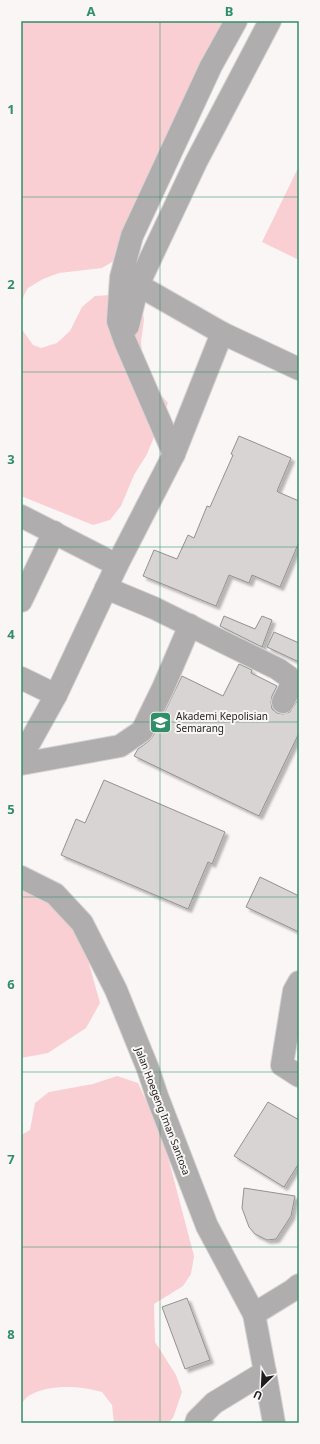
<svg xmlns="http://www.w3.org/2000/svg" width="320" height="1444" viewBox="0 0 320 1444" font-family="'Noto Sans',sans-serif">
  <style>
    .green { fill: #facfd3 }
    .building { fill: #d8d4d4; stroke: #959191; filter: url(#shadow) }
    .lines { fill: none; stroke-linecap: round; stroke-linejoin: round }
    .minor-casing { stroke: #d7d3d3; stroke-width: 24 }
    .minor { stroke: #afadae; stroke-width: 22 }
    .grid { fill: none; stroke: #308f68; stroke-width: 1; stroke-opacity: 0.55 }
    .labels { text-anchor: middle; stroke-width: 4; stroke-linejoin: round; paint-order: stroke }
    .poi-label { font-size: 10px; fill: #1f1d1d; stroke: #faf6f6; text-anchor: start }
    .street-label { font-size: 10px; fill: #1f1d1d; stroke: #faf6f6 }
    .neatline { fill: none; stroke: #308f68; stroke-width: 1.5 }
    .grid-label { font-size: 13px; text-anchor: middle; font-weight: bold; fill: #308f68 }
  </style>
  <defs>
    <filter id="shadow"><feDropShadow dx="3.5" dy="3.5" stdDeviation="1" flood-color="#0004"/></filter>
  </defs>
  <rect width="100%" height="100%" fill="#faf6f6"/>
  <g class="green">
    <path d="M 21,21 L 224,21 L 216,34 L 151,170 L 117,259 L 102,268 L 59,273 L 43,279 L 28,288 L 24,295 L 21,306 Z"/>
    <path d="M 299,166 L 299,260 L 262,242 Z"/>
    <path d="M 125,294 L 142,307 L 144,320 L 141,341 L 144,376 L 168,403 L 147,454 L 134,475 L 121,506 L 110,520 L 93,525 L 21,496 L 21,328 L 33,345 L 41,348 L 57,343 L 70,331 L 82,307 L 95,296 Z"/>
    <path d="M 21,885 L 42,895 L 70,925 L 86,953 L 100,1003 L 86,1028 L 48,1053 L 21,1058 Z"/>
    <path d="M 117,1076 L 138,1083 L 163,1138 L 194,1256 L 191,1274 L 183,1286 L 154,1304 L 155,1342 L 176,1375 L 182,1392 L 173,1418 L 168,1423 L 114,1423 L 112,1405 L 102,1392 C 80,1386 51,1384 30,1395 C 26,1397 24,1401 21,1404 L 21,1135 L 30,1130 L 35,1103 L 49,1092 L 93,1084 Z"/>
  </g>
  <g class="building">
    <path d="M 239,436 L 291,458 L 277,491 L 278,492 L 299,501 L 299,542 L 280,587 L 252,575 L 249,583 L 229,575 L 216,606 L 143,576 L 154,550 L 177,559 L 188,535 L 194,538 L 207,506 L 210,507 L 233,455 L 231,454 Z"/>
    <path d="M 224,616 L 255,629 L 262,616 L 272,620 L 262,647 L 220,626 Z"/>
    <path d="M 274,632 L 299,643 L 299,662 L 267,647 Z"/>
    <path d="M 239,664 L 252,670 L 251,673 L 277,686 L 272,696 L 271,702 L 272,709 L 277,713 L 283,714 L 290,712 L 299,698 L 299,733 L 259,816 L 134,756 L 138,749 L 149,741 L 153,736 L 182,676 L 223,696 Z"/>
    <path d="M 104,780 L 225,832 L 212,864 L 208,862 L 188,909 L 61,855 L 76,819 L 85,823 Z"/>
    <path d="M 260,877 L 299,896 L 299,932 L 246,907 Z"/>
    <path d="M 268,1102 L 299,1120 L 299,1163 L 284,1187 L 234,1156 Z"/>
    <path d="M 244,1188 L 295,1196 L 291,1216 L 276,1239 L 267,1240 L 255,1234 L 249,1227 L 242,1208 Z"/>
    <path d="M 187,1298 L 210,1360 L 185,1369 L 162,1307 Z"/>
  </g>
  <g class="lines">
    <defs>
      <g id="minor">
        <path d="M 126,280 L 138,285 L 222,333 L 299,369"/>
        <path d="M 128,326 L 138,285 L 196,162 L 270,21"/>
        <path d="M 174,454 L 125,341 L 118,321 L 121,277 L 132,236 L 211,66 L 236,21"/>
        <path d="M 21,516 L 117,565"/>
        <path d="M 106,588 L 154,608 L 278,669 L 289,677 L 291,686 L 283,702"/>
        <path d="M 21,601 L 54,532"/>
        <path d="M 21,678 L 56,695"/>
        <path d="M 21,758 L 56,695 L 117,565 L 174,454 L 222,333"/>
        <path d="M 21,764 L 120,746 L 142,731 L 163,688 L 190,625"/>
        <path d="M 21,877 L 55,894 L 82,923 L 116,990 L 148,1069 L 157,1096 L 207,1226 L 254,1314 L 265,1372 L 214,1403 L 197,1420 L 196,1423"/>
        <path d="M 299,982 L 294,991 L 282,1065 L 299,1076"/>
        <path d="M 254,1314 L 293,1290 L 299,1285"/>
        <path d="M 265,1372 L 274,1423"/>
      </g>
    </defs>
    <use href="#minor" class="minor-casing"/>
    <use href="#minor" class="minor"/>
  </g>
  <path class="grid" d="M 160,21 L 160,1423M 21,197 L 299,197M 21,372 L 299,372M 21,547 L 299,547M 21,722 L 299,722M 21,897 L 299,897M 21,1072 L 299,1072M 21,1247 L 299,1247"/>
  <defs>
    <symbol id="university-square" viewBox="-11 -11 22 22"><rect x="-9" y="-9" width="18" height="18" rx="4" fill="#308f68" stroke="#faf6f6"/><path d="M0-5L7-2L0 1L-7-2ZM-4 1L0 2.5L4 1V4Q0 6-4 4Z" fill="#fff"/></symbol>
  </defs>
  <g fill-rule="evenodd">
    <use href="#university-square" x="148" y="710" width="25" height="25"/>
  </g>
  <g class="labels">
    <g class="poi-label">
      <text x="176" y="720">Akademi Kepolisian<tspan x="176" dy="12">Semarang</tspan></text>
    </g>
    <g class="street-label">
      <text transform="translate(163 1111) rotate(69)" y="4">Jalan Hoegeng Iman Santosa</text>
    </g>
  </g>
  <rect width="320" height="1444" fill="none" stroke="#faf6f6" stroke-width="44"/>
  <g transform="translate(262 1386) rotate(204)" stroke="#faf6f6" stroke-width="3" paint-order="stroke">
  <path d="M0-3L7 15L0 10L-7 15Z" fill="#1f1d1d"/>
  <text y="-6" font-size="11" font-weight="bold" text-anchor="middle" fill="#1f1d1d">U</text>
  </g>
  <rect x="22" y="22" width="276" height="1400" class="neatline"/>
  <g class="grid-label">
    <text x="91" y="16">A</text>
    <text x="229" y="16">B</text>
    <text x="11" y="114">1</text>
    <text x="11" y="289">2</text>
    <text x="11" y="464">3</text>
    <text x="11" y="639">4</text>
    <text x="11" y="814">5</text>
    <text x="11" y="989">6</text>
    <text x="11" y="1164">7</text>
    <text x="11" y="1339">8</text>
  </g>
</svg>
